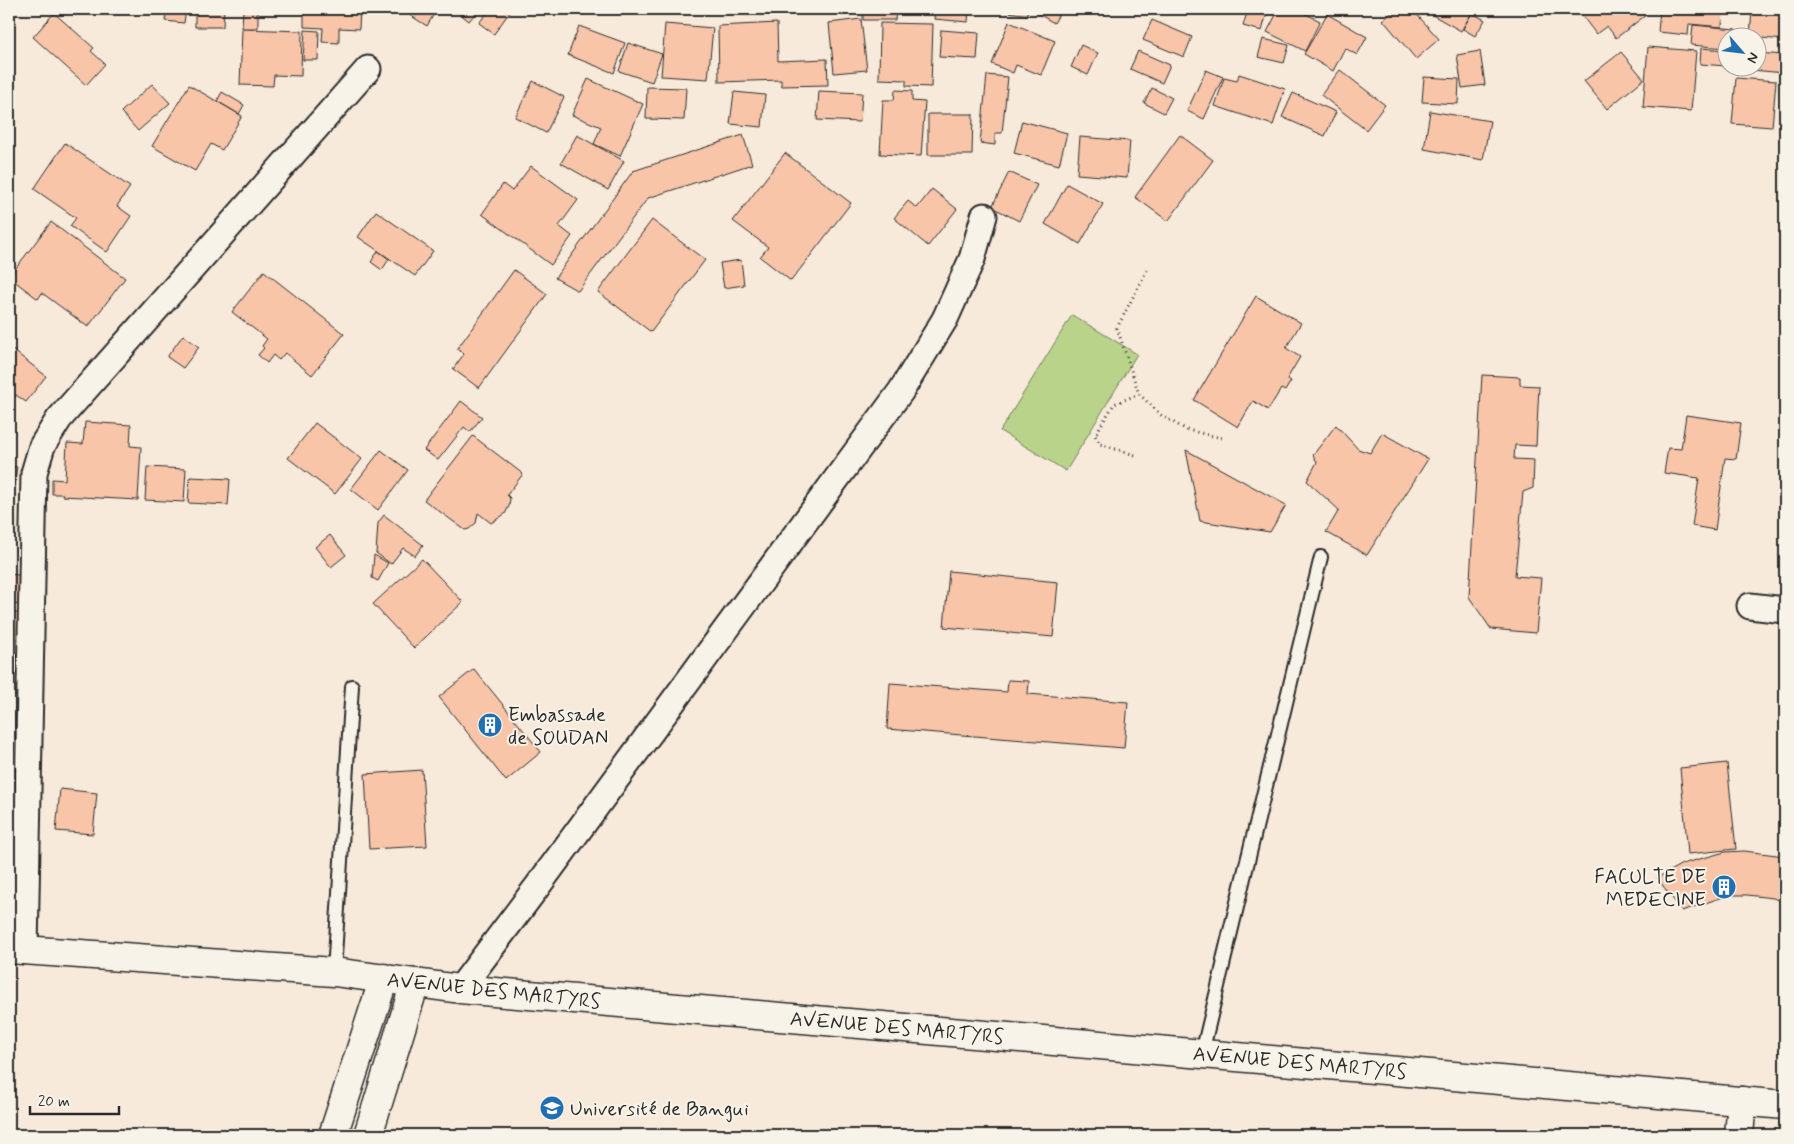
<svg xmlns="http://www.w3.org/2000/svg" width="1794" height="1144" viewBox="0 0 1794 1144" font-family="Mynerve,sans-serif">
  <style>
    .green { fill: #b9d38b; stroke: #727f5b }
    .building { fill: #f8c5a9; stroke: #2b2b2b }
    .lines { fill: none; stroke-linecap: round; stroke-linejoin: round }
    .lane-casing { stroke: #2b2b2b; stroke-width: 16 }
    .street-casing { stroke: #2b2b2b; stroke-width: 29 }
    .secondary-casing { stroke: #2b2b2b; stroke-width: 31 }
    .primary-casing { stroke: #2b2b2b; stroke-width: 31 }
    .path { stroke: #2b2b2b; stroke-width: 3; stroke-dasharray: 1 4; stroke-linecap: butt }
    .lane { stroke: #f7f3e8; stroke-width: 12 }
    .street { stroke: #f7f3e8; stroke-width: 25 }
    .secondary { stroke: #f7f3e8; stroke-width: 28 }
    .primary { stroke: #f7f3e8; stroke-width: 28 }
    .labels { text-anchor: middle; stroke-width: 4; stroke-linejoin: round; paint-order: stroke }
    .poi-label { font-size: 20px; fill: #2b2b2b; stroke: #f7f3e8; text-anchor: start }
    .street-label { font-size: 20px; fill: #2b2b2b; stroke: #f7f3e8 }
  </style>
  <rect width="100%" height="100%" fill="#f7eadb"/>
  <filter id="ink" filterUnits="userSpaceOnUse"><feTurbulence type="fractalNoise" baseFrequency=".02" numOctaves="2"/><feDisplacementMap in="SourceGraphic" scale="10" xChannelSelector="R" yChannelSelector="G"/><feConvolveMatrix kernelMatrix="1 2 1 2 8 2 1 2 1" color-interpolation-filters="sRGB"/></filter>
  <g filter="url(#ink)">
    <path class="green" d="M 1072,315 L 1137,354 L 1066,471 L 1000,431 Z"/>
    <g class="building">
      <path d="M 167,9 L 186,9 L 184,23 L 165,21 Z"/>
      <path d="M 195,9 L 224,9 L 223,27 L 195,27 Z"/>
      <path d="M 243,9 L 258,9 L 258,28 L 242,28 Z"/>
      <path d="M 304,9 L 360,9 L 359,29 L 339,28 L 339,43 L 322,42 L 323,28 L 304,27 Z"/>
      <path d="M 400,9 L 437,9 L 427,26 Z"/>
      <path d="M 454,9 L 479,9 L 469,21 Z"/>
      <path d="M 490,9 L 509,9 L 511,10 L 494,34 L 479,23 Z"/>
      <path d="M 863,9 L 896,9 L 895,20 L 863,20 Z"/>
      <path d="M 935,9 L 969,9 L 968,22 L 934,19 Z"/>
      <path d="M 990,9 L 1028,9 L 1027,15 Z"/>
      <path d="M 1030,9 L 1062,9 L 1054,23 Z"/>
      <path d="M 1248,9 L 1268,9 L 1262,31 L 1243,26 Z"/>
      <path d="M 1279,9 L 1296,9 L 1320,21 L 1305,51 L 1267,32 Z"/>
      <path d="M 1397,9 L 1412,9 L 1439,39 L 1416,59 L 1383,20 Z"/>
      <path d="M 1429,9 L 1474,9 L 1461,31 L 1427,12 Z"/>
      <path d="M 1577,9 L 1641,9 L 1646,15 L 1616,38 L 1607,26 L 1596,34 Z"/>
      <path d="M 1660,9 L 1723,9 L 1722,27 L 1689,24 L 1688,35 L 1658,32 Z"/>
      <path d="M 1752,9 L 1785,9 L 1785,40 L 1750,37 Z"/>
      <path d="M 54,13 L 94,48 L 91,51 L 105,64 L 86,85 L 33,37 Z"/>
      <path d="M 1472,13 L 1485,20 L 1475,36 L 1463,29 Z"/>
      <path d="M 1327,14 L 1367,37 L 1357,55 L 1345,48 L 1333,71 L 1304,54 Z"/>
      <path d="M 861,19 L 867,70 L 834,73 L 829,23 Z"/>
      <path d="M 1152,20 L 1192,37 L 1184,57 L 1143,40 Z"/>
      <path d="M 1009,22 L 1055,41 L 1041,75 L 1016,65 L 1013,73 L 992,64 Z"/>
      <path d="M 777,23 L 778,61 L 827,59 L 828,85 L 781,86 L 781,80 L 719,82 L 718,26 Z"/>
      <path d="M 880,23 L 933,24 L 931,87 L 906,86 L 906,80 L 879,79 Z"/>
      <path d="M 665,24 L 713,28 L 708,79 L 661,76 Z"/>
      <path d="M 1693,25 L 1736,29 L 1735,38 L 1726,38 L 1726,48 L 1691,45 Z"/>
      <path d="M 579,26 L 625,43 L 614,73 L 568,55 Z"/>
      <path d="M 242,29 L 302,31 L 301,76 L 274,75 L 273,86 L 240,85 Z"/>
      <path d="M 305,30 L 319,31 L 318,60 L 303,60 Z"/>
      <path d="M 941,30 L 979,33 L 977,59 L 939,57 Z"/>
      <path d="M 1263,39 L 1289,45 L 1284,63 L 1258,57 Z"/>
      <path d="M 628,43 L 662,54 L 652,82 L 619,71 Z"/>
      <path d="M 1081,45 L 1098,53 L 1088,75 L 1071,67 Z"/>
      <path d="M 1648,47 L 1696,51 L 1691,111 L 1643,107 Z"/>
      <path d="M 1701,48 L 1726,50 L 1726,66 L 1700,64 Z"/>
      <path d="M 1138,51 L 1170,65 L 1162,83 L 1130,69 Z"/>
      <path d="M 1480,51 L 1485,85 L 1462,88 L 1457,55 Z"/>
      <path d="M 1621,52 L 1644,79 L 1607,109 L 1584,81 Z"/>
      <path d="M 1756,53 L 1785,55 L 1785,73 L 1740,69 L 1740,68 L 1756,68 Z"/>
      <path d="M 1206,70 L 1223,77 L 1204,119 L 1187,111 Z"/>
      <path d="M 1340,70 L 1385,105 L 1366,130 L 1321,95 Z"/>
      <path d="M 1239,74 L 1285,89 L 1273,125 L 1215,106 L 1224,78 L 1237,81 Z"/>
      <path d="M 987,75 L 1008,77 L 1002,133 L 995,133 L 995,145 L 980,143 Z"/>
      <path d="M 1424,77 L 1459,79 L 1458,104 L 1422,102 Z"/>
      <path d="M 1736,78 L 1776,81 L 1772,127 L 1732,124 Z"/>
      <path d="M 588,79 L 643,104 L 620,156 L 594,144 L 601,127 L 572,115 Z"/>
      <path d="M 533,81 L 564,97 L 546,133 L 515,117 Z"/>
      <path d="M 152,84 L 170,103 L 138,131 L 121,112 Z"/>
      <path d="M 189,85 L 242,116 L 222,150 L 211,144 L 195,171 L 152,146 Z"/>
      <path d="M 647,87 L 686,88 L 684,120 L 646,119 Z"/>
      <path d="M 1152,88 L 1172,98 L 1164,113 L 1144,103 Z"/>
      <path d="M 895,90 L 912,91 L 912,101 L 925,102 L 921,156 L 880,154 L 883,100 L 894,100 Z"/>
      <path d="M 819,91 L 862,93 L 860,122 L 817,120 Z"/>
      <path d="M 222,92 L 244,105 L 239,114 L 217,101 Z"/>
      <path d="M 734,92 L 765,95 L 762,127 L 730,124 Z"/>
      <path d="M 1293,93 L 1336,112 L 1325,136 L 1282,117 Z"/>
      <path d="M 1430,111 L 1490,121 L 1483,160 L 1424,149 Z"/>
      <path d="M 928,114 L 973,114 L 972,155 L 928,155 Z"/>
      <path d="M 1022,121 L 1067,133 L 1059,165 L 1014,153 Z"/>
      <path d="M 577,135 L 624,161 L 608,190 L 561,163 Z"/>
      <path d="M 743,135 L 752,164 L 648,198 L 578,291 L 555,278 L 633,171 Z"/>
      <path d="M 1180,135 L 1213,160 L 1168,221 L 1135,197 Z"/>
      <path d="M 1080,137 L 1130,141 L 1127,178 L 1077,174 Z"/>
      <path d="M 65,143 L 130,187 L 117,206 L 131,216 L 107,252 L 70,226 L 76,218 L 34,189 Z"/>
      <path d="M 785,153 L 851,203 L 791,281 L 760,257 L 768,247 L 733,221 Z"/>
      <path d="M 531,166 L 578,200 L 559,226 L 572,236 L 551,265 L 482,214 L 503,184 L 512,191 Z"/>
      <path d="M 1009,172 L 1037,185 L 1019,221 L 992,207 Z"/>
      <path d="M 1067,184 L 1103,204 L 1080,244 L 1045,224 Z"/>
      <path d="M 932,189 L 957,209 L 928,246 L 894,218 L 908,201 L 917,208 Z"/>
      <path d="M 376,211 L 433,251 L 415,276 L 358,237 Z"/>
      <path d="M 652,220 L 705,260 L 651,332 L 598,292 Z"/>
      <path d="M 51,222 L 125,278 L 88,327 L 42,293 L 38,299 L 9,277 Z"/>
      <path d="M 378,251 L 389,259 L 382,270 L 371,262 Z"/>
      <path d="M 741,260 L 744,285 L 724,288 L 720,263 Z"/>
      <path d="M 514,270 L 547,294 L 479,388 L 453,369 L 464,354 L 457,349 Z"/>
      <path d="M 264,271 L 344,334 L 312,375 L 285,353 L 279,360 L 273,355 L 267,363 L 258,355 L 264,348 L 262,346 L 267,339 L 232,312 Z"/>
      <path d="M 1256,296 L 1301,323 L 1286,348 L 1300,357 L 1287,379 L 1291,381 L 1285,391 L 1281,389 L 1268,410 L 1253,401 L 1238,427 L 1194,400 Z"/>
      <path d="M 183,335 L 199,347 L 183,368 L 167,357 Z"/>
      <path d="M 9,347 L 46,376 L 26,402 L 16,395 L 9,405 Z"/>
      <path d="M 1482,375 L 1520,377 L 1520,385 L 1539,386 L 1536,446 L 1515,445 L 1514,459 L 1534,460 L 1533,488 L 1523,492 L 1515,576 L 1541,578 L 1536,633 L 1491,629 L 1469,597 Z"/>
      <path d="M 461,401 L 482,417 L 470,432 L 464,427 L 438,460 L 424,450 Z"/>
      <path d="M 1686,415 L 1741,423 L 1736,459 L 1725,458 L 1715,530 L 1692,526 L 1699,478 L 1664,473 L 1668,448 L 1681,449 Z"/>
      <path d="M 85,422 L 131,425 L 130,446 L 141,447 L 138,500 L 63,496 L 63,494 L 52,494 L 52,479 L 65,480 L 67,443 L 83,444 Z"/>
      <path d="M 315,423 L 362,459 L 335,494 L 288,458 Z"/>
      <path d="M 1336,425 L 1358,449 L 1370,453 L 1382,433 L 1428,459 L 1367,555 L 1326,532 L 1339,510 L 1307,481 L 1317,462 L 1313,455 Z"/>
      <path d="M 473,436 L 523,474 L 507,495 L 510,498 L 509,506 L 505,514 L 491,523 L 478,513 L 476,523 L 469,529 L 465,530 L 424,500 Z"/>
      <path d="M 381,450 L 408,470 L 378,510 L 351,489 Z"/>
      <path d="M 1186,450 L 1286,505 L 1270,532 L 1200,521 Z"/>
      <path d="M 9,466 L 17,467 L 9,519 Z"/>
      <path d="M 147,467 L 186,469 L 184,502 L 145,500 Z"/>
      <path d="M 190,477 L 230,479 L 228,505 L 188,503 Z"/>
      <path d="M 384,515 L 423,545 L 415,556 L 403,548 L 391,564 L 376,553 L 378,523 Z"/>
      <path d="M 330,535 L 346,555 L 331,567 L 315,547 Z"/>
      <path d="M 374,555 L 388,563 L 378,581 L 372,578 Z"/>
      <path d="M 422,559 L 463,602 L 414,648 L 373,604 Z"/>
      <path d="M 949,571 L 1058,582 L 1053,637 L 944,627 Z"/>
      <path d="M 9,574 L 27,576 L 25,605 L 9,604 Z"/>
      <path d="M 9,613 L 22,613 L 21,657 L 9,657 Z"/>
      <path d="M 474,669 L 541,752 L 506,781 L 439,697 Z"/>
      <path d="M 1008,680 L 1029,681 L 1028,694 L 1128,702 L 1124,748 L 887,729 L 890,683 L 1007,692 Z"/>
      <path d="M 1727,763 L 1736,849 L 1688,854 L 1680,768 Z"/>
      <path d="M 422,770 L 427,846 L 369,849 L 365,774 Z"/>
      <path d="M 60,789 L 97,793 L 93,834 L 56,831 Z"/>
      <path d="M 1744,851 L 1785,856 L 1785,903 L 1773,898 L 1747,895 L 1729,895 L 1682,911 L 1657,878 L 1682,864 L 1725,852 Z"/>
    </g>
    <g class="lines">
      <defs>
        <g id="lane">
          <path d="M 334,972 L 352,686"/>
          <path d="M 1202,1053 L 1321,557 L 1223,960 L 1230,931 L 1321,557"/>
        </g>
        <g id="street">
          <path d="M 1750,606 L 1785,610"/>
          <path d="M 25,951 L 34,473 L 42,446 L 59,419 L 368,69"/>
          <path d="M 460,989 L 537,887 L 901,391 L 945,319 L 972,259 L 984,216"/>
        </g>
        <g id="secondary">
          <path d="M 333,1135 L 384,978"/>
          <path d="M 368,1135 L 415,983"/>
          <path d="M 1739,1135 L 1742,1101"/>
        </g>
        <path id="primary" d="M 9,949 L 334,972 L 460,989 L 1785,1105"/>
      </defs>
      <use href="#lane" class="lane-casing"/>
      <use href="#street" class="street-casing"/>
      <use href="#secondary" class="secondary-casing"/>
      <use href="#primary" class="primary-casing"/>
      <g class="path">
        <path d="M 1147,270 L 1117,328 L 1139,394 L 1162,416 L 1187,430 L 1222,438"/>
        <path d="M 1135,455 L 1100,444 L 1095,435 L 1114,404 L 1139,394"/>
      </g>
      <use href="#lane" class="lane"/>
      <use href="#street" class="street"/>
      <use href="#secondary" class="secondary"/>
      <use href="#primary" class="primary"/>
    </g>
  </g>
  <defs>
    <symbol id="building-disc" viewBox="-11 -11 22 22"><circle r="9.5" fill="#1f6fb2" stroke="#f7f3e8"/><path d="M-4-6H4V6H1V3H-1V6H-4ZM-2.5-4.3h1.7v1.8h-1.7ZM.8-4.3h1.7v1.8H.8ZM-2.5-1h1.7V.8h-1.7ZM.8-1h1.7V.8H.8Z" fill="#fff"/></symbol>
    <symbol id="university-disc" viewBox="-11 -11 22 22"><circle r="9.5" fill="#1f6fb2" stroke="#f7f3e8"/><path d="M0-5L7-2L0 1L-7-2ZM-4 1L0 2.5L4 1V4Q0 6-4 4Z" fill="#fff"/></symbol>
  </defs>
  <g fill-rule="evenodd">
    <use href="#building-disc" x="476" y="711" width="28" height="28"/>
    <use href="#building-disc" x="1710" y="873" width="28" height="28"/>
    <use href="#university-disc" x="538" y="1094" width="28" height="28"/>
  </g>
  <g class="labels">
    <g class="poi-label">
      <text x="508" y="721">Embassade<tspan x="508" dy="23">de SOUDAN</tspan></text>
      <text x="1706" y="883" text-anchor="end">FACULTE DE<tspan x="1706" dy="23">MEDECINE</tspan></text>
      <text x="570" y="1115">Université de Bangui</text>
    </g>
    <g class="street-label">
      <text transform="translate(494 990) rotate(6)" y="7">AVENUE DES MARTYRS</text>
      <text transform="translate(897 1027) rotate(5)" y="7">AVENUE DES MARTYRS</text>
      <text transform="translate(1300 1062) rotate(5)" y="7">AVENUE DES MARTYRS</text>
    </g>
  </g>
  <rect width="1794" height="1144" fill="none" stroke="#f7f3e8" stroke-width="30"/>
  <rect x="15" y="15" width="1764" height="1114" fill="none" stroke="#2b2b2b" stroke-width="2" filter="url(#ink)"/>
  <g transform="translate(1742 52) rotate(118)"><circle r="24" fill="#f7f3e8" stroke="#a5a39c"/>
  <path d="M0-4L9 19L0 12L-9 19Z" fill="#1f6fb2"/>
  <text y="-8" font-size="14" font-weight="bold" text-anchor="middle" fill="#2b2b2b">N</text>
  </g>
  <path d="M30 1106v8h89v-8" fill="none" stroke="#2b2b2b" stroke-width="2.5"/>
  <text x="38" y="1106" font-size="15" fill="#2b2b2b" stroke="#f7f3e8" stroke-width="4" paint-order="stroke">20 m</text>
</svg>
